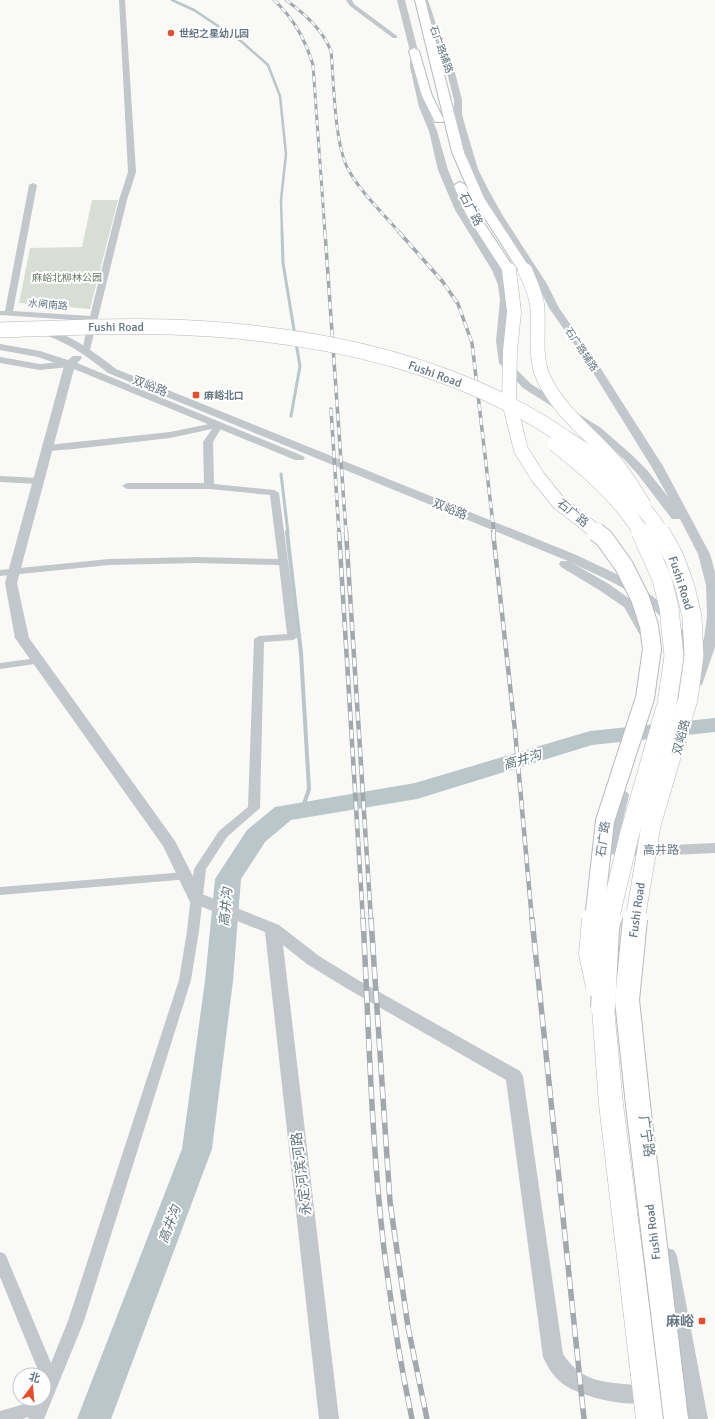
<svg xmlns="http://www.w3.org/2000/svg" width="715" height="1419" viewBox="0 0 715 1419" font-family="Signika,'Noto Sans SC',sans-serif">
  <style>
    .green { fill: #d9ded5 }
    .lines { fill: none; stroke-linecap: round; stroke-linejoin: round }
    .stream-far2 { stroke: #b9c7ca; stroke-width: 2.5 }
    .stream-far1 { stroke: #b9c7ca; stroke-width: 3 }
    .stream { stroke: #b9c7ca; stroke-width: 4 }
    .river { fill: #b9c7ca; fill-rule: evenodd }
    .primary-casing { stroke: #b5bbbf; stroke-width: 2 }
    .trunk-casing { stroke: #b5babd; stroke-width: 1 }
    .minor { fill: #c2c7cb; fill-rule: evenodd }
    .tertiary { fill: #c2c7cb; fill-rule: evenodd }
    .primary { fill: #fff; fill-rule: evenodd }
    .trunk { fill: #fff; fill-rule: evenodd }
    .rail-far3-casing { stroke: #a1a9af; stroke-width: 3 }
    .rail-far2-casing { stroke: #a1a9af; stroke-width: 3.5 }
    .rail-far1-casing { stroke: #a1a9af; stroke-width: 4.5 }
    .rail-casing { stroke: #a1a9af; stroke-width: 5.5 }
    .rail-far3 { stroke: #fff; stroke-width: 2; stroke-dasharray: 5.5; stroke-linecap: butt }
    .rail-far2 { stroke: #fff; stroke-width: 2.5; stroke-dasharray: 7; stroke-linecap: butt }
    .rail-far1 { stroke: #fff; stroke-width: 3; stroke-dasharray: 9; stroke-linecap: butt }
    .rail { stroke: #fff; stroke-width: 4; stroke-dasharray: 12; stroke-linecap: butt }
    .primary-bridge-far2-casing { stroke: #b5bbbf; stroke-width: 15; stroke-linecap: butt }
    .primary-bridge-far1-casing { stroke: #b5bbbf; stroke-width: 20; stroke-linecap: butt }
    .primary-bridge-casing { stroke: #b5bbbf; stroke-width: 25; stroke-linecap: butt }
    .trunk-bridge-far2-casing { stroke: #b5babd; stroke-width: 16; stroke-linecap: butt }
    .trunk-bridge-far1-casing { stroke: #b5babd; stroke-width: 20; stroke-linecap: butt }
    .trunk-bridge-casing { stroke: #b5babd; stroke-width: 26; stroke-linecap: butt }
    .primary-bridge-far2 { stroke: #fff; stroke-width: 14 }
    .primary-bridge-far1 { stroke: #fff; stroke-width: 18 }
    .primary-bridge { stroke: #fff; stroke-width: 24 }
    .trunk-bridge-far2 { stroke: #fff; stroke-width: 15 }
    .trunk-bridge-far1 { stroke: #fff; stroke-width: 19 }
    .trunk-bridge { stroke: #fff; stroke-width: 24 }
    .poi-dot { fill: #e84c28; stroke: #fff; stroke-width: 1.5 }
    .labels { text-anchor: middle; stroke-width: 4; stroke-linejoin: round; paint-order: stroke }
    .far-poi-label { font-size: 10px; font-weight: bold; fill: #637682; stroke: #fff; text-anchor: start }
    .far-street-label { font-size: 10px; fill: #637682; stroke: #fff }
    .far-park-label { font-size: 10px; fill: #677a62; stroke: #fff }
    .street-label { font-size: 12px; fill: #637682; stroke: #fff }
    .water-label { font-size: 13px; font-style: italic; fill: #5e767c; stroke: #fff }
    .near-street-label { font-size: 14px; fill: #637682; stroke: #fff }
    .near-poi-label { font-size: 14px; font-weight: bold; fill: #637682; stroke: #fff; text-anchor: end }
  </style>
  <rect width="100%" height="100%" fill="#f9f9f6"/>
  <path class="green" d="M 92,200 L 118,200 L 90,309 L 19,303 L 30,248 L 82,247 Z"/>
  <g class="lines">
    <path class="stream-far2" d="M 172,0 L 194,10 L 242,42 L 268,65 L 280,96 L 286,154 L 281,200 L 282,233"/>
    <g class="stream-far1">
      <path d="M 282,232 L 283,263 L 295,336"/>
      <path d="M 291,416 L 300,366 L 296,343"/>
      <path d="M 281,474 L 288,533"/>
    </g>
    <path class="stream" d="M 287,532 L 301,653 L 309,789 L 302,810"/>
    <path class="river" d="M 715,718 L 715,732 L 592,745 L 417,799 L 291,820 L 265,842 L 241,879 L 233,981 L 212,1149 L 111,1419 L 77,1419 L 182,1149 L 205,981 L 215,879 L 247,830 L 275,807 L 415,783 L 590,731 Z"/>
    <defs>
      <g id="primary">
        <path d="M 415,0 L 425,0 L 464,152 L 484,198 L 531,270 L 530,273 L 520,273 L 472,198 L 452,152 Z"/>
        <path d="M 414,48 L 419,51 L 432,96 L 444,120 L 443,122 L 435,122 L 422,96 L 409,51 Z"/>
        <path d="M 460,182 L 464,184 L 466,186 L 478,214 L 515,270 L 514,273 L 504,273 L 466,214 L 454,186 L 456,184 Z"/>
      </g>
      <path id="trunk" d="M 603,1000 L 611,1002 L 614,1008 L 623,1104 L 664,1419 L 636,1419 L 599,1104 L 592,1008 L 595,1002 Z"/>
    </defs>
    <use href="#primary" class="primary-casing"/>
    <use href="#trunk" class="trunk-casing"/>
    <g class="minor">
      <path d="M 119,0 L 125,0 L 136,172 L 127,200 L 90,350 L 86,353 L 82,350 L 89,321 L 0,315 L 0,311 L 5,311 L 29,185 L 33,183 L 37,185 L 13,311 L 90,316 L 119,200 L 128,172 Z"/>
      <path d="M 346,0 L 352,0 L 354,4 L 397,36 L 397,38 L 393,38 L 350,6 Z"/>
      <path d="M 0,357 L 40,364 L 70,361 L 74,364 L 70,367 L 40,370 L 0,363 Z"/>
      <path d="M 219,422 L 223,425 L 213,442 L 214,484 L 274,490 L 279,493 L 298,637 L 293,640 L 264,642 L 260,808 L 227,837 L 206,869 L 199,931 L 191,980 L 84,1321 L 44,1419 L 28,1419 L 29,1417 L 22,1419 L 0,1419 L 0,1411 L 35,1401 L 36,1399 L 44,1399 L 44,1375 L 40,1375 L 0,1277 L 0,1252 L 5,1254 L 7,1258 L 51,1363 L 68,1321 L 179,980 L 187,931 L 194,869 L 219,831 L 248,807 L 254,639 L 259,636 L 287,634 L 279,565 L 197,563 L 109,565 L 0,576 L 0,570 L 109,559 L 197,557 L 278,559 L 270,495 L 209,489 L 127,489 L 122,486 L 127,483 L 204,483 L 203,442 L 212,429 L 170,438 L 74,449 L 48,451 L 43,448 L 48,445 L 170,432 Z"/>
      <path d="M 0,476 L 39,478 L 44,481 L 39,484 L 0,482 Z"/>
      <path d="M 38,658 L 42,659 L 43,661 L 42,663 L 0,669 L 0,663 Z"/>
      <path d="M 186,872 L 190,873 L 192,876 L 190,879 L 0,895 L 0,887 Z"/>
    </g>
    <g class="tertiary">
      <path d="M 397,0 L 405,0 L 418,51 L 418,67 L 427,107 L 437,131 L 448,170 L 465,210 L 502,270 L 508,285 L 510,300 L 506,341 L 509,362 L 531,384 L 601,428 L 633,456 L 647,470 L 669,498 L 651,466 L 584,358 L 549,308 L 537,284 L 493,216 L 479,191 L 470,169 L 458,129 L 454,114 L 454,100 L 445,65 L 434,42 L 420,0 L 428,0 L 442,42 L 453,65 L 462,100 L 462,114 L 466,129 L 478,169 L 489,191 L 503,216 L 547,284 L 559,308 L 594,358 L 663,466 L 710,554 L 715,572 L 715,647 L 702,685 L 697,686 L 692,685 L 690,682 L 704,638 L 707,617 L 706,585 L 698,554 L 680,519 L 672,519 L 639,476 L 625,460 L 593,432 L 523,388 L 499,363 L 496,341 L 500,300 L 498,285 L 492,270 L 455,210 L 438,170 L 429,131 L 419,107 L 410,67 L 410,51 Z"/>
      <path d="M 40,327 C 70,334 92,350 116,369 L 574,554 C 633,582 673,595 697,660 L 695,663 L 685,663 C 677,651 675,636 667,624 C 643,593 605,579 572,563 L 609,584 L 634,602 L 652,632 L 650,635 L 640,635 L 624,607 L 599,590 L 561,567 L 559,564 L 561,561 L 568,561 L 108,373 C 86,355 64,340 36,332 L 35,330 L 36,328 Z"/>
      <path d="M 0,344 L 40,351 L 68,360 L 73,356 L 81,356 L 82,358 L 77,363 L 303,456 L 305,458 L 303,460 L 295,460 L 74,369 L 17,583 L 29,638 L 175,841 L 202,894 L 279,925 L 319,956 L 358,980 L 520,1071 L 523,1076 L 563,1354 C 579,1378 597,1382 624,1384 C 633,1385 642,1385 651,1389 L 654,1395 L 651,1401 C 631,1409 583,1397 566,1386 C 555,1379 548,1368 543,1357 L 506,1080 L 346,988 L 307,964 L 283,945 L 339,1419 L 319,1419 L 265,932 L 190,902 L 163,846 L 15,638 L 5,583 L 64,366 L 38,357 L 0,350 Z"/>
      <path d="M 622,790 L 627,792 L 629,795 L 617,845 L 650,846 L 715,843 L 715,853 L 650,856 L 616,855 L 611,854 L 601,845 L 615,795 L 617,792 Z"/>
      <path d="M 667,1248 L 674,1250 L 677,1256 L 708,1419 L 688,1419 L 657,1256 L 660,1250 Z"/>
    </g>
    <use href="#primary" class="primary"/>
    <use href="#trunk" class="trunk"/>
    <defs>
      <g id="rail-far3">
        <path d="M 274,0 C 294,19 305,39 313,65 L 325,233"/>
        <path d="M 286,0 C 305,14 322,29 331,51 C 334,82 334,142 348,169 C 361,193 383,213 400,233"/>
      </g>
      <g id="rail-far2">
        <path d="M 325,232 L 346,533"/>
        <path d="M 399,232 L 443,282 L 458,304 L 472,343 L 494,533"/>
        <path d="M 331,409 L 339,533"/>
      </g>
      <g id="rail-far1">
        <path d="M 339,532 L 363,920"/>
        <path d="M 346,532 L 371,920"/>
        <path d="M 493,532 L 515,731 L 532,920"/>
      </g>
      <g id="rail">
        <path d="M 363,919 C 369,1029 371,1139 384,1249 C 391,1306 400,1362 412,1419"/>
        <path d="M 371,919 L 390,1202 L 408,1327 L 427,1419"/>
        <path d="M 532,919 L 584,1419"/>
      </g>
    </defs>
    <use href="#rail-far3" class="rail-far3-casing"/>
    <use href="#rail-far2" class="rail-far2-casing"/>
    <use href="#rail-far1" class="rail-far1-casing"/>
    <use href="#rail" class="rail-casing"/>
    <use href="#rail-far3" class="rail-far3"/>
    <use href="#rail-far2" class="rail-far2"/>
    <use href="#rail-far1" class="rail-far1"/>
    <use href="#rail" class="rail"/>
    <defs>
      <g id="primary-bridge-far2">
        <path d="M 509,270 L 514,312 L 510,351 L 509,402 L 521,450 L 538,477 L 558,502 L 598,533"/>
        <path d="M 525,270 C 530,281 535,292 537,304 C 540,329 533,356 544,379 C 560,413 591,434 615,462 C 626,475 635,491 644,505"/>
      </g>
      <path id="primary-bridge-far1" d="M 594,920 L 605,821 L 645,698 L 652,649 L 649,626 L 640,598 L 624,566 L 604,538 L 596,532"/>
      <path id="primary-bridge" d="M 594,919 L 591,954 L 598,986"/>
      <g id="trunk-bridge-far2">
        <path d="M 0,330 C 57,328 114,325 171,327 C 308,332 452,359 567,439 C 575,444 583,449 591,455 C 603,465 613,478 624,489 C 639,504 650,514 661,533"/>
        <path d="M 555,444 C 583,466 624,501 641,533"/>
      </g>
      <g id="trunk-bridge-far1">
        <path d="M 609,920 L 629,836 L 667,704 L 674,656 L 669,608 L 662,579 L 641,532"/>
        <path d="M 635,920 L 651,825 L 688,699 L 694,656 L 692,617 L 685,587 L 674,557 L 660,532"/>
      </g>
      <g id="trunk-bridge">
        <path d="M 635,919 L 627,1000 L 639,1114 L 676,1419"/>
        <path d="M 603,1008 L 607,928 L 609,919"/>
      </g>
    </defs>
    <use href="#primary-bridge-far2" class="primary-bridge-far2-casing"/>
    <use href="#primary-bridge-far1" class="primary-bridge-far1-casing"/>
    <use href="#primary-bridge" class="primary-bridge-casing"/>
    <use href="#trunk-bridge-far2" class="trunk-bridge-far2-casing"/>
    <use href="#trunk-bridge-far1" class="trunk-bridge-far1-casing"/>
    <use href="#trunk-bridge" class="trunk-bridge-casing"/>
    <use href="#primary-bridge-far2" class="primary-bridge-far2"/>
    <use href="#primary-bridge-far1" class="primary-bridge-far1"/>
    <use href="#primary-bridge" class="primary-bridge"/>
    <use href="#trunk-bridge-far2" class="trunk-bridge-far2"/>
    <use href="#trunk-bridge-far1" class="trunk-bridge-far1"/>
    <use href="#trunk-bridge" class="trunk-bridge"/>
  </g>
  <g class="poi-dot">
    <circle cx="171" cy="33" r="4"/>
    <rect x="192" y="391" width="8" height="8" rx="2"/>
    <rect x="698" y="1317" width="8" height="8" rx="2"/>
  </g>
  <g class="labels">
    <g class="far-poi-label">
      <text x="179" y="37">世纪之星幼儿园</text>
      <text x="204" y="399">麻峪北口</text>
    </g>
    <g class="far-street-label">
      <text transform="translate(442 49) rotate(70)" y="4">石广路辅路</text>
      <text transform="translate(48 304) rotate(5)" y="4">水闸南路</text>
      <text transform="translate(582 349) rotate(56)" y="4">石广路辅路</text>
    </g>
    <g class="far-park-label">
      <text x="67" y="281">麻峪北柳林公园</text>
    </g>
    <g class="street-label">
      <text transform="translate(471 209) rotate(62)" y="4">石广路</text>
      <text x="116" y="331">Fushi Road</text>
      <text transform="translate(435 374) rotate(20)" y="4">Fushi Road</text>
      <text transform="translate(150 386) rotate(21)" y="4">双峪路</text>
      <text transform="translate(450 509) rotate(22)" y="4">双峪路</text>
      <text transform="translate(573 513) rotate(39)" y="4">石广路</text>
      <text transform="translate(681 583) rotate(72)" y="4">Fushi Road</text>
      <text transform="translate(681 737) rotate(-75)" y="4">双峪路</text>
      <text transform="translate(603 839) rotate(-82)" y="4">石广路</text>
      <text transform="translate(661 850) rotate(-1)" y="4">高井路</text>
      <text transform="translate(637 910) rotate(-82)" y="4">Fushi Road</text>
      <text transform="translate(653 1232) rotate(-97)" y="4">Fushi Road</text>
    </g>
    <g class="water-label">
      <text transform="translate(522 759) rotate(-17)" y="5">高井沟</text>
      <text transform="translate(225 907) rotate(-85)" y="5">高井沟</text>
      <text transform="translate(169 1224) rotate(-69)" y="5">高井沟</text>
    </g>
    <g class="near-street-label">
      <text transform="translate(647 1136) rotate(82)" y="5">广宁路</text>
      <text transform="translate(301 1174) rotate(-97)" y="5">永定河滨河路</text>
    </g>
    <g class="near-poi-label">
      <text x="694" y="1326">麻峪</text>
    </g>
  </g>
  <g transform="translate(32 1387) rotate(16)"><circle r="19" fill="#ffffff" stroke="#c1c8cd"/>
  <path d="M0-3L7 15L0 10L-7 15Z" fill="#e84c28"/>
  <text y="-6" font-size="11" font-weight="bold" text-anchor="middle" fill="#637682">北</text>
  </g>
</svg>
